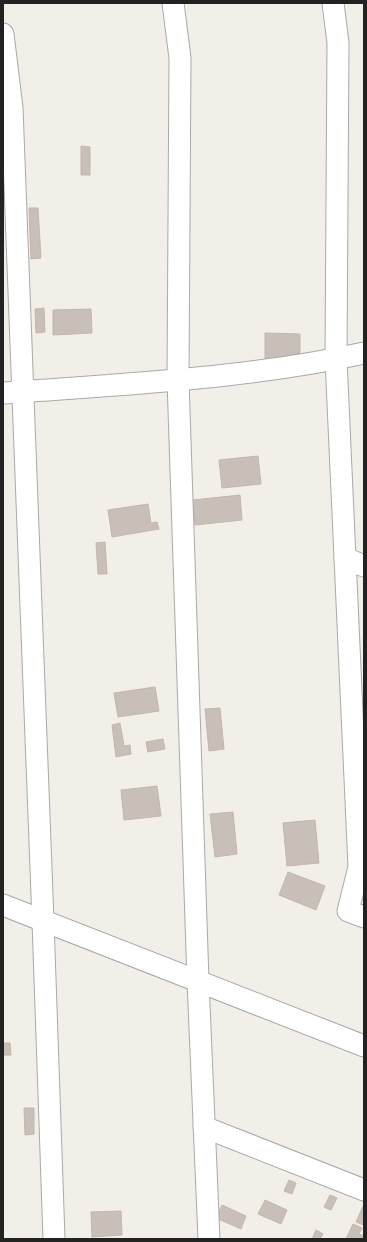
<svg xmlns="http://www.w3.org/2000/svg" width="367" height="1242" viewBox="0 0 367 1242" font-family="'PT Sans Narrow',sans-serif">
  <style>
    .building { fill: #c7bfb8; stroke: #c4b6ab }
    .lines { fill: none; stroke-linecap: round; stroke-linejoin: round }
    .minor-casing { stroke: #a9a9a9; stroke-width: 23 }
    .minor { stroke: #fff; stroke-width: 21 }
  </style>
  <rect width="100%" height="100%" fill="#f2efe9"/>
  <g class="building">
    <path d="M 81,146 L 90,147 L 90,175 L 81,175 Z"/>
    <path d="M 29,208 L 38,208 L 41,258 L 31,259 Z"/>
    <path d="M 44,308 L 45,332 L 36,333 L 35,309 Z"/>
    <path d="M 91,309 L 92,333 L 53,335 L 53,310 Z"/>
    <path d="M 265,333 L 300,334 L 300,364 L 265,363 Z"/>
    <path d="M 258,456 L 261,484 L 222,488 L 219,460 Z"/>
    <path d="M 240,495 L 242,520 L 195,525 L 193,500 Z"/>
    <path d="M 148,504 L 151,523 L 157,522 L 159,529 L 112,537 L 108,510 Z"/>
    <path d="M 105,542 L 107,574 L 98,574 L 96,543 Z"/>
    <path d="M 155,687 L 159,711 L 118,717 L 114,693 Z"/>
    <path d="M 220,708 L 224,749 L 209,751 L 205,709 Z"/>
    <path d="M 120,723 L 124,746 L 130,745 L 131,754 L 116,757 L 112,725 Z"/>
    <path d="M 163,739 L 165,749 L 148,752 L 146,742 Z"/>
    <path d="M 157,786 L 161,816 L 124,820 L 121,790 Z"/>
    <path d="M 233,812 L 237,854 L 215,857 L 210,814 Z"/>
    <path d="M 315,820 L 319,863 L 287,866 L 283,823 Z"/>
    <path d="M 288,872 L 325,886 L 316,910 L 279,895 Z"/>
    <path d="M 3,1043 L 10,1043 L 11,1055 L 3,1055 Z"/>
    <path d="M 24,1108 L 34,1108 L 34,1134 L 25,1135 Z"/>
    <path d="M 289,1180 L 296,1183 L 292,1194 L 284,1191 Z"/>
    <path d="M 330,1195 L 337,1198 L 331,1210 L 324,1207 Z"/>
    <path d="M 265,1200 L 287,1210 L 281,1224 L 258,1214 Z"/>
    <path d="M 222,1205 L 246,1216 L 241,1229 L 216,1218 Z"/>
    <path d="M 363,1206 L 364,1206 L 364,1225 L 356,1222 Z"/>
    <path d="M 121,1211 L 122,1235 L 92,1237 L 91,1212 Z"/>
    <path d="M 353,1224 L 362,1228 L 359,1234 L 364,1236 L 364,1239 L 346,1239 Z"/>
    <path d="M 316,1230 L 323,1234 L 320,1239 L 312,1239 Z"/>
  </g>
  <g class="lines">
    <defs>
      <g id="minor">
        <path d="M 173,3 L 180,58 L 178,380 L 198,981 L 209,1239"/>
        <path d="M 333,3 L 338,43 L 336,359 L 359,867 L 348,911 L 364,917"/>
        <path d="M 3,34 L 12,108 L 43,921 L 54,1239"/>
        <path d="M 3,393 C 124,384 245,379 364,353"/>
        <path d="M 345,558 L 364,566"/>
        <path d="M 3,905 L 364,1046"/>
        <path d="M 204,1127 L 364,1190"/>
      </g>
    </defs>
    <use href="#minor" class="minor-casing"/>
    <use href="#minor" class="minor"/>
  </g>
  <rect width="367" height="1242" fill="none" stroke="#222222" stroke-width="8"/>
</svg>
